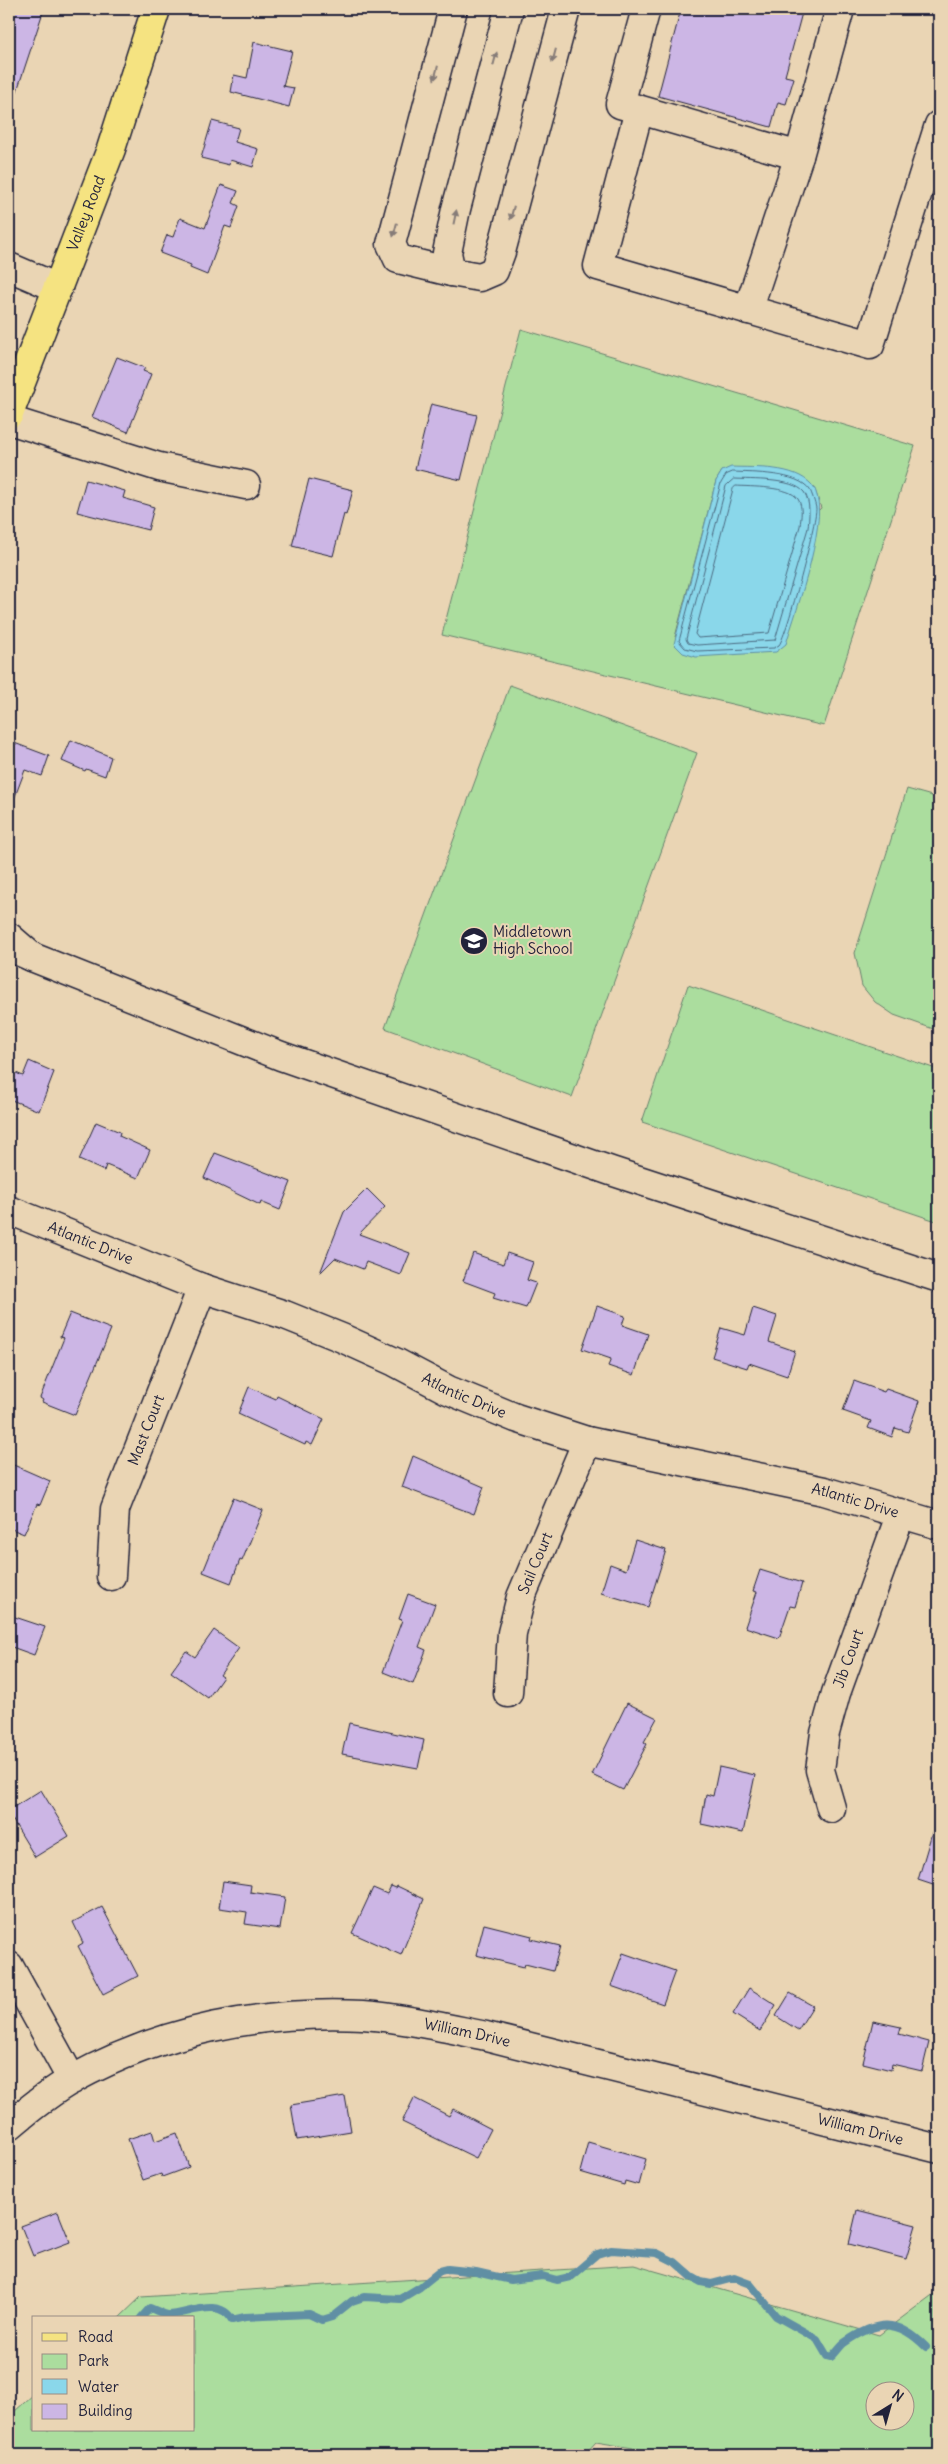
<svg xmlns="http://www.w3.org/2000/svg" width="948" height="2464" viewBox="0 0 948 2464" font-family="Delius,sans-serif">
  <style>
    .green { fill: #abdd9e; stroke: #66806c; fill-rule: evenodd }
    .water { fill: #8ad7ea; stroke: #608fa4 }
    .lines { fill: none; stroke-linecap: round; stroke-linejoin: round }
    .shore { stroke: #4c6a81; stroke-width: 1 }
    .stream { stroke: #608fa4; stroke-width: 8 }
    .building { fill: #ccb6e5; stroke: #22223b }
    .minor-casing { stroke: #22223b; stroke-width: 31 }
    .major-casing { stroke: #22223b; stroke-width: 31 }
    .minor { stroke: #ead5b4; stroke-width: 28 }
    .major { stroke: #f5e381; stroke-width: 28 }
    .oneway { fill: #867c78 }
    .labels { text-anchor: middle; stroke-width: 4; stroke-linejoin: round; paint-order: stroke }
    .street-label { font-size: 15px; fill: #22223b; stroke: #ead5b4 }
    .poi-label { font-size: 15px; fill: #22223b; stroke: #ead5b4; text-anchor: start }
  </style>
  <rect width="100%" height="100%" fill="#ead5b4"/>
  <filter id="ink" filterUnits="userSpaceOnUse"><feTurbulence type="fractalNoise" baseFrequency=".02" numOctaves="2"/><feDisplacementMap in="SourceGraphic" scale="10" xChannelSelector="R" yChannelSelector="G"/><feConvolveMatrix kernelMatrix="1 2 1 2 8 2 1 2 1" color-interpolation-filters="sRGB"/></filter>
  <g filter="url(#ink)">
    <g class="green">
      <path d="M 521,329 L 915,446 L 824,726 L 442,635 ZM 722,471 L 809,482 L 814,487 L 821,508 L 675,637 L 716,481 Z"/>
      <path d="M 510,685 L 697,753 L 572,1097 L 385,1028 Z"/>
      <path d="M 907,789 L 939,798 L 939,1031 L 894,1015 L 875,1002 L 862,986 L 855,953 Z"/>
      <path d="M 688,985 L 939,1070 L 939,1222 L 642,1122 Z"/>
      <path d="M 634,2265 L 879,2335 L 939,2290 L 939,2455 L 676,2455 L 596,2442 L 584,2455 L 9,2455 L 9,2414 L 15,2411 L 34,2394 L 34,2430 L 194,2430 L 194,2318 L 119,2318 L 141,2297 ZM 876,2392 L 906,2392 L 906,2422 L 876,2422 Z"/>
    </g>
    <path class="water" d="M 731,467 C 756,468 794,465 812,485 C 834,509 795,613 786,644 L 776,652 L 696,657 L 683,653 L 674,644 L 716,481 L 722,471 Z"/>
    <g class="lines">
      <g class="shore">
        <path d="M 733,472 C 752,473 798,472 810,490 C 812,494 815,503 816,508 C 817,521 787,635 779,645 L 774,648 L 697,651 L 685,648 L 679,641 L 721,483 L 726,475 Z"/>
        <path d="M 734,479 C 751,480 792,478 804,492 C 811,502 809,517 808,528 L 775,640 L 697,645 L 688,643 L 686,639 L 726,486 Z"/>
        <path d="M 736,486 C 750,487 790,486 798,499 C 803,507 801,517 800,526 L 769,633 L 698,638 L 695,634 L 733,489 Z"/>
      </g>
      <path class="stream" d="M 141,2318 L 150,2308 C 156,2310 163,2315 169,2315 C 188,2314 220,2297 232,2320 L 245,2317 L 309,2314 L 322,2320 L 332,2317 L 352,2301 L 364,2297 L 400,2299 L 420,2287 L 440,2271 L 448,2269 L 476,2272 L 511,2280 L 542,2276 L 557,2280 L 570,2277 L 597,2254 L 611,2250 L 657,2253 L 675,2262 L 692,2277 L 701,2282 L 711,2284 L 734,2278 L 750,2284 L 776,2316 L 817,2339 L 827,2356 L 831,2357 C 836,2353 839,2347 844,2343 C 877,2320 897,2318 926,2347"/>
    </g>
    <g class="building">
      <path d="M 9,9 L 44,9 L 13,103 L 9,103 Z"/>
      <path d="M 681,9 L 803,9 L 785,76 L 794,78 L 786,104 L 778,102 L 771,127 L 658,96 Z"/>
      <path d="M 254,42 L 292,51 L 283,86 L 294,88 L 289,107 L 231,92 L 234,75 L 247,78 Z"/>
      <path d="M 212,121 L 239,128 L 235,142 L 258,149 L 253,167 L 230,160 L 229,165 L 201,158 Z"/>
      <path d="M 221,185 L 238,191 L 233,203 L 239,206 L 231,228 L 225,226 L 207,275 L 190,268 L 191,265 L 160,253 L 167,235 L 173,237 L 180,218 L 205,228 Z"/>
      <path d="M 117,357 L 145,368 L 143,371 L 151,374 L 128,432 L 92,417 Z"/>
      <path d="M 431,404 L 477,415 L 461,480 L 415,469 Z"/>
      <path d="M 309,479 L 353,490 L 346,515 L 344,514 L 333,556 L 292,546 Z"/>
      <path d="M 86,480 L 125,491 L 123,498 L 154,507 L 148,530 L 77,512 Z"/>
      <path d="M 71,740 L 111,757 L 105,776 L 86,769 L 85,771 L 62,761 Z"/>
      <path d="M 9,741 L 49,756 L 42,776 L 25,770 L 11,807 L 9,807 Z"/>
      <path d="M 29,1061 L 54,1072 L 39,1111 L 9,1099 L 9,1070 L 23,1076 Z"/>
      <path d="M 96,1122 L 120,1132 L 119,1136 L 150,1150 L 138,1178 L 106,1165 L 104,1171 L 79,1160 Z"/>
      <path d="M 215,1153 L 291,1182 L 280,1210 L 261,1202 L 260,1205 L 204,1178 Z"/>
      <path d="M 367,1189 L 385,1207 L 359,1234 L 410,1253 L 401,1275 L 366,1262 L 363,1269 L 335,1258 L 320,1273 L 344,1212 Z"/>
      <path d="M 473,1253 L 503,1264 L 507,1253 L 533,1262 L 527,1280 L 536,1283 L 526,1308 L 493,1298 L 495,1293 L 463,1281 Z"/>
      <path d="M 597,1306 L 625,1316 L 622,1325 L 648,1334 L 634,1375 L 608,1366 L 611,1359 L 582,1349 Z"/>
      <path d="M 753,1308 L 777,1316 L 769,1342 L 795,1351 L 787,1376 L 749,1363 L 747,1368 L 712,1357 L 721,1328 L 745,1335 Z"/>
      <path d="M 70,1313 L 111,1329 L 75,1415 L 42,1402 L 43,1400 L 40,1398 L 64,1338 L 60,1337 Z"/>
      <path d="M 854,1381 L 884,1392 L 886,1389 L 919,1401 L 908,1432 L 895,1428 L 892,1437 L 868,1428 L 871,1421 L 843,1411 Z"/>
      <path d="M 249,1387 L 276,1399 L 277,1396 L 324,1419 L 312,1445 L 306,1442 L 305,1445 L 238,1414 Z"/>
      <path d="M 413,1456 L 484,1487 L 474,1514 L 402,1487 Z"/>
      <path d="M 9,1463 L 50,1481 L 40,1505 L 37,1504 L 24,1534 L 9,1528 Z"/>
      <path d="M 233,1498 L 263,1510 L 242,1561 L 240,1560 L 231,1583 L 203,1572 Z"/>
      <path d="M 635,1540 L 666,1550 L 648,1607 L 601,1593 L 610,1564 L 626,1570 Z"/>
      <path d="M 760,1570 L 802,1583 L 795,1607 L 790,1606 L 779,1638 L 745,1627 L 757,1592 L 753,1591 Z"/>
      <path d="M 408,1594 L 435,1604 L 419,1647 L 426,1650 L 413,1684 L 383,1672 L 402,1620 L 399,1619 Z"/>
      <path d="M 9,1615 L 45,1627 L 34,1655 L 9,1646 Z"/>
      <path d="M 214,1630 L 239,1648 L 220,1675 L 223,1677 L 208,1698 L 171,1672 L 186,1651 L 195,1657 Z"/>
      <path d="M 627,1703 L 657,1718 L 644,1742 L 647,1744 L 623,1790 L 592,1775 Z"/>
      <path d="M 349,1723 L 424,1740 L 418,1768 L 342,1754 Z"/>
      <path d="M 719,1767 L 755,1775 L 743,1833 L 701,1824 L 706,1794 L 713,1796 Z"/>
      <path d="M 41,1790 L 69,1836 L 35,1857 L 9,1814 L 9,1810 Z"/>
      <path d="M 934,1826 L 939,1827 L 939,1887 L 918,1880 Z"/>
      <path d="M 223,1881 L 251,1885 L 250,1892 L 285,1897 L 280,1929 L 245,1924 L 247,1912 L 219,1908 Z"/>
      <path d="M 391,1886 L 396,1888 L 397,1886 L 424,1899 L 401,1955 L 352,1933 L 373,1888 L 387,1894 Z"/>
      <path d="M 102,1907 L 138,1976 L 103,1994 L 78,1946 L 83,1943 L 73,1922 Z"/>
      <path d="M 484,1924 L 532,1936 L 531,1939 L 560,1946 L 553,1971 L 525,1964 L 524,1967 L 476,1955 Z"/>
      <path d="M 623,1953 L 675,1971 L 663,2004 L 611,1986 Z"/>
      <path d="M 749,1988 L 776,2005 L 760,2031 L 733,2014 Z"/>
      <path d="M 790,1993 L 813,2006 L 798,2030 L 776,2016 Z"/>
      <path d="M 873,2021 L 901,2027 L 899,2034 L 929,2042 L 922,2071 L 892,2064 L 891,2070 L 863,2063 Z"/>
      <path d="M 345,2096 L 351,2131 L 297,2140 L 291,2105 Z"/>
      <path d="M 414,2098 L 449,2116 L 453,2109 L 491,2129 L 476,2158 L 402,2122 Z"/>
      <path d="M 152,2131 L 155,2141 L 177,2133 L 189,2167 L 162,2177 L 161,2174 L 143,2180 L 128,2139 Z"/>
      <path d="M 588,2142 L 646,2159 L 639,2185 L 625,2181 L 624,2185 L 580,2172 Z"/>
      <path d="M 857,2210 L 916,2225 L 906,2259 L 849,2244 Z"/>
      <path d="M 58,2212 L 70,2242 L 33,2256 L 21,2226 Z"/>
    </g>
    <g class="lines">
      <defs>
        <g id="minor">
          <path d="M 509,9 L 456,209 L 447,253 L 451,272 L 480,277 L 494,271 L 501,252 L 566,9"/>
          <path d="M 646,9 L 620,104 L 799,156 L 840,9"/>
          <path d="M 639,110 L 598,266 L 870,345 L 939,125"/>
          <path d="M 9,267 L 58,288"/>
          <path d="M 451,272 L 398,259 L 391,244 L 453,9"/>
          <path d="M 748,310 L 799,156"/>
          <path d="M 9,420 L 159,467 L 246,485"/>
          <path d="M 9,937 L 32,957 L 9,947"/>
          <path d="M 32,957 L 281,1056 L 611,1171 L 939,1278"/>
          <path id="s1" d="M 9,1210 L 202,1288 L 285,1315 L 342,1338 L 395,1362 L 448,1390 L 516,1418 L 587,1441 L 824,1491 L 939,1525"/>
          <path id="s2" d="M 111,1576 L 115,1509 L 202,1288"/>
          <path id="s3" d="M 508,1693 L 512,1633 L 521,1597 L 587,1441"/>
          <path id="s4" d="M 831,1808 L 820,1770 L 825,1733 L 836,1693 L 901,1513"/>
          <path d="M 9,1966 L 72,2080"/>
          <path id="s5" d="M 9,2126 C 29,2109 50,2092 73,2079 C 162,2030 262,2010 363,2015 C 404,2018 446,2028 486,2036 L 939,2149"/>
        </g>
        <g id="major">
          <path id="s6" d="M 9,414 L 111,149 L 156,9"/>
        </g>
      </defs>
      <use href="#minor" class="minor-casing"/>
      <use href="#major" class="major-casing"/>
      <use href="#minor" class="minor"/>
      <use href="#major" class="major"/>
    </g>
    <defs><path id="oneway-solid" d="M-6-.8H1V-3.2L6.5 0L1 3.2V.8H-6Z" transform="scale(1.25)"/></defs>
    <g class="oneway">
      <use href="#oneway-solid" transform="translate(554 56) rotate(105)"/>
      <use href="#oneway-solid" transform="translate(495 59) rotate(-75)"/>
      <use href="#oneway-solid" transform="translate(436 73) rotate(105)"/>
      <use href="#oneway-solid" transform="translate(512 213) rotate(105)"/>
      <use href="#oneway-solid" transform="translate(455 217) rotate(-78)"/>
      <use href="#oneway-solid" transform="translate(395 230) rotate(105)"/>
    </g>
  </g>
  <defs>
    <symbol id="school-disc" viewBox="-11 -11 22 22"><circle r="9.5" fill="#22223b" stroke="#ead5b4"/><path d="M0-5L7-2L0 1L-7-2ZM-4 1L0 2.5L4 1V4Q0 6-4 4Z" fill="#fff"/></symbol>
  </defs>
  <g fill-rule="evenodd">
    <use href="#school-disc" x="458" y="925" width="32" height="32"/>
  </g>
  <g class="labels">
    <g class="street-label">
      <text dy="5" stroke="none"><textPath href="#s6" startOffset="215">Valley Road</textPath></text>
      <text dy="5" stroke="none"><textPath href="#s1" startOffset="88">Atlantic Drive</textPath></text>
      <text dy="5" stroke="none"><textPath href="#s1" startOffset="492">Atlantic Drive</textPath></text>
      <text dy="5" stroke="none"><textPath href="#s2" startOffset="152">Mast Court</textPath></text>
      <text dy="5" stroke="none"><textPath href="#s1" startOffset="898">Atlantic Drive</textPath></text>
      <text dy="5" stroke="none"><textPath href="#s3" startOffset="134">Sail Court</textPath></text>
      <text dy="5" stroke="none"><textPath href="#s4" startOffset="155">Jib Court</textPath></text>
      <text dy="5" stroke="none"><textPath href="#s5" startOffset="486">William Drive</textPath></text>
      <text dy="5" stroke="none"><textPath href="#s5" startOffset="891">William Drive</textPath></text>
    </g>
    <g class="poi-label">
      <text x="493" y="937">Middletown<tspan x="493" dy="17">High School</tspan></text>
    </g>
  </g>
  <rect width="948" height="2464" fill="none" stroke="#ead5b4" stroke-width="30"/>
  <rect x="15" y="15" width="918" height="2434" fill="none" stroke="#22223b" stroke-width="2" filter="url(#ink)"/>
  <rect x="32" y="2316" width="162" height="115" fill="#ead5b4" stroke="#9a8d84"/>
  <rect x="42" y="2333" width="25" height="8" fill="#f5e381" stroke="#9a8d84"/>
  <text x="78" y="2342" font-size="15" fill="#22223b">Road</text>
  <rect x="42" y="2354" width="25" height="15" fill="#abdd9e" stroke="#9a8d84"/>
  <text x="78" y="2366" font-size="15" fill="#22223b">Park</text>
  <rect x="42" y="2379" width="25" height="15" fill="#8ad7ea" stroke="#9a8d84"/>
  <text x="78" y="2392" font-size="15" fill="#22223b">Water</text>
  <rect x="42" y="2404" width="25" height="15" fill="#ccb6e5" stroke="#9a8d84"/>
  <text x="78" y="2416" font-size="15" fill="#22223b">Building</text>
  <g transform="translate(890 2406) rotate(37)"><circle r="24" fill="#ead5b4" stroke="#9a8d84"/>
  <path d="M0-4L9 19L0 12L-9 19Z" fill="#22223b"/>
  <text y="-8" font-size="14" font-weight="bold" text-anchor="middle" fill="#22223b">N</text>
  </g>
</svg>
